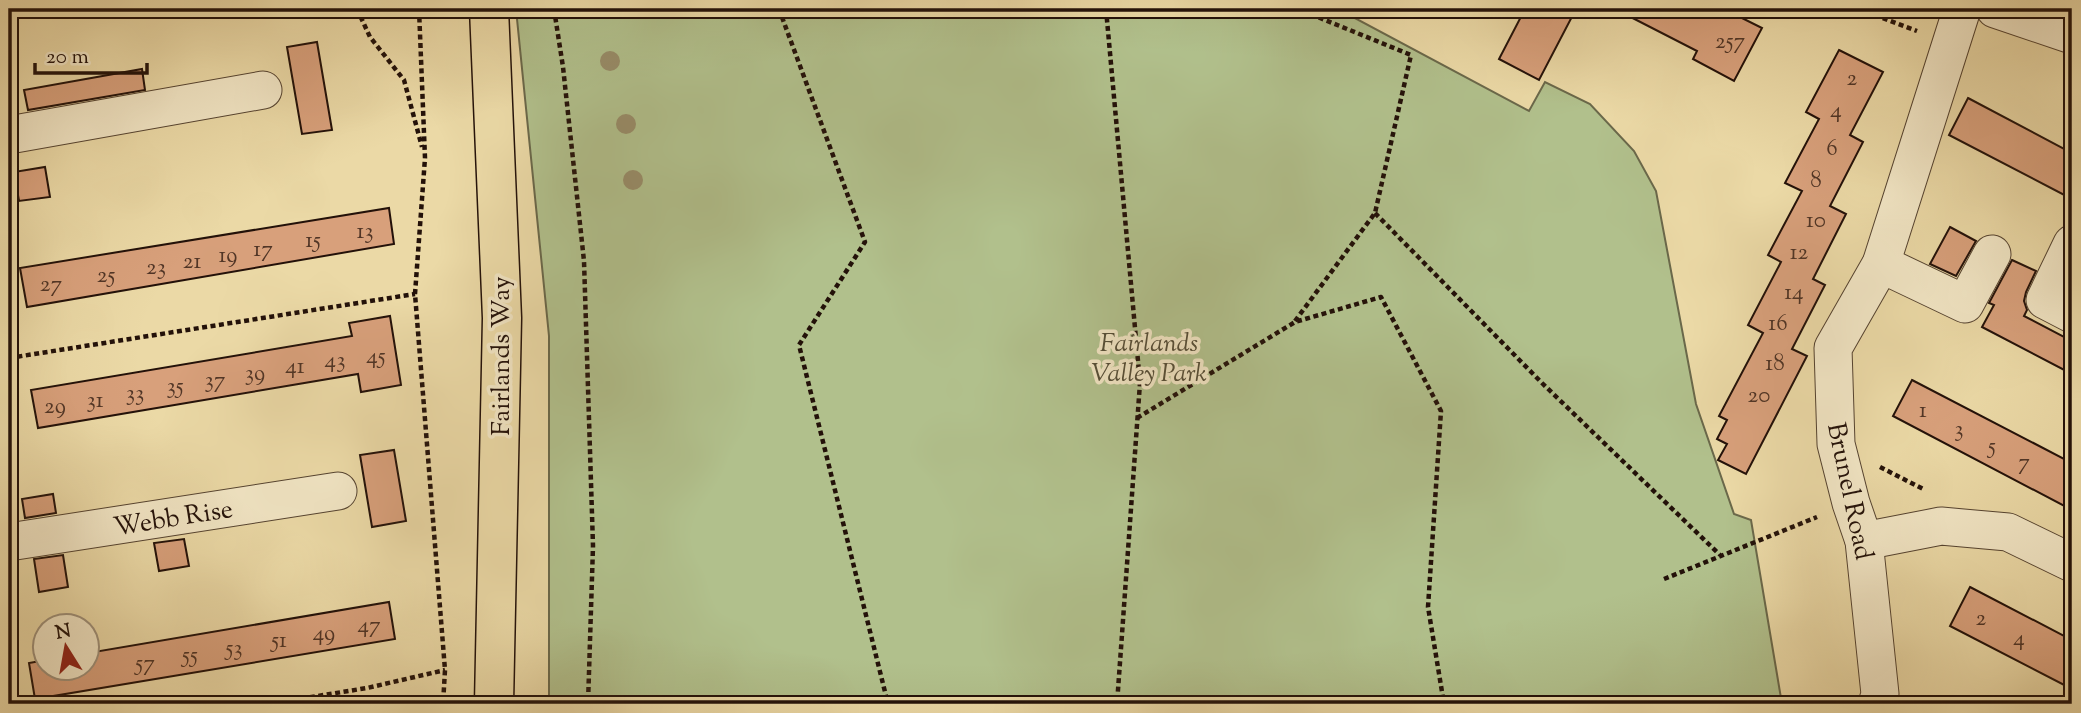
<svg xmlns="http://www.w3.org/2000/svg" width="2081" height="713" viewBox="0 0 2081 713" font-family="'Sorts Mill Goudy',serif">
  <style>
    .green { fill: #b1c08c; stroke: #6a684a; stroke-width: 2 }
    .building { fill: #d8a07b; stroke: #231109; stroke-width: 2 }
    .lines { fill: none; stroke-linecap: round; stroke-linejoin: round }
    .minor-casing { stroke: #554330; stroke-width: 39 }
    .major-casing { stroke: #231109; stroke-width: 41 }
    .path { stroke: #231109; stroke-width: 4.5; stroke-dasharray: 5 3.5; stroke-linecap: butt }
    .minor { stroke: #f2e6c5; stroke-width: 37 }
    .major { stroke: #ebd9a6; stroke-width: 38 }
    .tree { fill: #988d69 }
    .labels { text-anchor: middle; stroke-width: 7; stroke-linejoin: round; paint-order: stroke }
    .number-label { font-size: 23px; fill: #503526 }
    .park-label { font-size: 26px; font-style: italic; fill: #554e37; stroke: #f2e6c5 }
    .street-label { font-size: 26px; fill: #231109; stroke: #f2e6c5 }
  </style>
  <rect width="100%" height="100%" fill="#ebd9a6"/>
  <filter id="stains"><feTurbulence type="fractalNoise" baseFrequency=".00286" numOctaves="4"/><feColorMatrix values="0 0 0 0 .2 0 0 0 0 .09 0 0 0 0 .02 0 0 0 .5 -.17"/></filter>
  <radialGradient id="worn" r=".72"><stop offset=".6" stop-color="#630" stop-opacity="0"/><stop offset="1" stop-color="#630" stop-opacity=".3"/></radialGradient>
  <path class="green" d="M 516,9 L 1338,9 L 1529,111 L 1545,82 L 1590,104 L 1634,151 L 1656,191 L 1696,404 L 1734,514 L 1751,520 L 1782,704 L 549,704 L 549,336 Z"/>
  <g class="building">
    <path d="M 1525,9 L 1576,9 L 1539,80 L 1499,59 Z"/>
    <path d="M 1615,9 L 1724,9 L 1762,28 L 1734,81 L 1693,59 L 1697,51 Z"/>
    <path d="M 317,42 L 332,130 L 302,134 L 287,47 Z"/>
    <path d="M 1839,50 L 1883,72 L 1850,135 L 1863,142 L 1830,206 L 1846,214 L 1813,279 L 1825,285 L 1792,349 L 1807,356 L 1746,474 L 1718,460 L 1727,444 L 1717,439 L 1727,420 L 1719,416 L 1763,333 L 1748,325 L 1781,262 L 1768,255 L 1802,191 L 1785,183 L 1819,119 L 1806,112 Z"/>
    <path d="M 142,69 L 145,90 L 28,110 L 24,90 Z"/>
    <path d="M 1968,98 L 2072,153 L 2072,199 L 1949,135 Z"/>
    <path d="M 45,167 L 50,197 L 19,201 L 14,172 Z"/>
    <path d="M 389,208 L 394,244 L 27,307 L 20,268 Z"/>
    <path d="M 1950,227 L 1976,241 L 1956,276 L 1930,264 Z"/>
    <path d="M 2012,260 L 2036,271 L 2026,292 L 2024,301 L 2027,310 L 2024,316 L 2072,341 L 2072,374 L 1982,327 L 1994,305 L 1989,303 Z"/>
    <path d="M 390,316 L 401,385 L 361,392 L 358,374 L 38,428 L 31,390 L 352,336 L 349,323 Z"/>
    <path d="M 1912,380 L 2072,463 L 2072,510 L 1893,416 Z"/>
    <path d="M 394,450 L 406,521 L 372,527 L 360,455 Z"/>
    <path d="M 53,494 L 56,513 L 25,518 L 22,499 Z"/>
    <path d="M 184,539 L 189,566 L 159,571 L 154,543 Z"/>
    <path d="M 63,555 L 68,587 L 39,592 L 34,559 Z"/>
    <path d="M 1970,587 L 2072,640 L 2072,689 L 1950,626 Z"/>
    <path d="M 389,602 L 395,639 L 35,699 L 29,663 L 46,660 L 46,668 L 88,668 L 88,653 Z"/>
  </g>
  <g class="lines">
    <defs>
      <g id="minor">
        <path d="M 1995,9 L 2072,35"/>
        <path d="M 9,135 L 263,90"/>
        <path d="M 2072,244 L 2045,300 L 2072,314"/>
        <path d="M 1881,264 L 1965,304 L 1992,254"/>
        <path d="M 1864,541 L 1941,526 L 2008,532 L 2072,563"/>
        <path d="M 9,542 L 338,491"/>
        <path d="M 1877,704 L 1880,694 L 1864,541 L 1851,503 L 1836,444 L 1833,348 L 1881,264 L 1962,9"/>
      </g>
      <path id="major" d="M 489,9 L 502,318 L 494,704"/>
    </defs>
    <use href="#minor" class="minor-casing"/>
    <use href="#major" class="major-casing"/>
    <g class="path">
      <path d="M 357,9 L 370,37 L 404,80 L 422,147"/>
      <path d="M 419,9 L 425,158 L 415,294 L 445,670 L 443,704"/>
      <path d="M 554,9 L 563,67 L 584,261 L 593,546 L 588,704"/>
      <path d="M 779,9 L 865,242 L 799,345 L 888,704"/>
      <path d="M 1106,9 L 1140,383 L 1117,704"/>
      <path d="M 1859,9 L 1917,31"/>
      <path d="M 1375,213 L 1542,383 L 1720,555"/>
      <path d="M 1295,321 L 1375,213 L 1411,55 L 1298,9"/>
      <path d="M 9,358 L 415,294"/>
      <path d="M 1137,418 L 1295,322 L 1381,297 L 1441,411 L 1428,607 L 1444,704"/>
      <path d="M 1880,467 L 1925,490"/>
      <path d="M 1664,579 L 1817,517"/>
      <path d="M 268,704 L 367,688 L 445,670"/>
    </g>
    <use href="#minor" class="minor"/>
    <use href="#major" class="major"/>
  </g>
  <g class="tree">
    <circle cx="610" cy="61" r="10"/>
    <circle cx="626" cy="124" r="10"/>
    <circle cx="633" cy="180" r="10"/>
  </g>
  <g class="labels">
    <g class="number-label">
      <text x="1730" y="48">257</text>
      <text x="1852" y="85">2</text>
      <text x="1836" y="117">4</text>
      <text x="1832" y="155">6</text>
      <text x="1816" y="187">8</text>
      <text x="1816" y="227">10</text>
      <text x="365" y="238">13</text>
      <text x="313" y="247">15</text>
      <text x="263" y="256">17</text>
      <text x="1799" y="259">12</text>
      <text x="228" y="262">19</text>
      <text x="192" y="268">21</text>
      <text x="156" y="274">23</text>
      <text x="106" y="282">25</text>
      <text x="51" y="291">27</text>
      <text x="1794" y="299">14</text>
      <text x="1778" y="330">16</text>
      <text x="376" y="363">45</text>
      <text x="335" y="367">43</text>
      <text x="1775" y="370">18</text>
      <text x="295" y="373">41</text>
      <text x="255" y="380">39</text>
      <text x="215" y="387">37</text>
      <text x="175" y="393">35</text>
      <text x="135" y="400">33</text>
      <text x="1759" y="402">20</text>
      <text x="95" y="407">31</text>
      <text x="55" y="413">29</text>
      <text x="1923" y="417">1</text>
      <text x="1959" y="436">3</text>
      <text x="1992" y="453">5</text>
      <text x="2024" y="469">7</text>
      <text x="1981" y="625">2</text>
      <text x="369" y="632">47</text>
      <text x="324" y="640">49</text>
      <text x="2019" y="645">4</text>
      <text x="279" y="647">51</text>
      <text x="234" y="655">53</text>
      <text x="190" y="662">55</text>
      <text x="145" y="670">57</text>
    </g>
    <g class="park-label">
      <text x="1149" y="351">Fairlands<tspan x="1149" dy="30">Valley Park</tspan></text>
    </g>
    <g class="street-label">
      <text transform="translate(500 356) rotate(-90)" y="9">Fairlands Way</text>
      <text transform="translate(1851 491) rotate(78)" y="9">Brunel Road</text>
      <text transform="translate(173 517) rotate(-9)" y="9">Webb Rise</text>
    </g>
  </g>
  <rect width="2081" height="713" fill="none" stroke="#ebd9a6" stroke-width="35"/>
  <rect x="10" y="10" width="2060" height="692" fill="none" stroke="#231109" stroke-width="3.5"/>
  <rect x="18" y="18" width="2046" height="678" fill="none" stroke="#231109" stroke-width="2"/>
  <g transform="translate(66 647) rotate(349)"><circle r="33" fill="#f2e6c5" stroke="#9f917a" stroke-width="2"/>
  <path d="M0-5L12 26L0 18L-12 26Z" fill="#8f2418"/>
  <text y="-10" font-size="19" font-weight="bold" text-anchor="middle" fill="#231109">N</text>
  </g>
  <path d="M35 63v10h112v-10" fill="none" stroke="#231109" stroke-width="3.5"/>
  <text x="46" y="63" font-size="21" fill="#231109" stroke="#f2e6c5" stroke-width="5" paint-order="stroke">20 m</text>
  <rect width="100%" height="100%" filter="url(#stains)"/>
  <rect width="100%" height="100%" fill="url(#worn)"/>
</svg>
